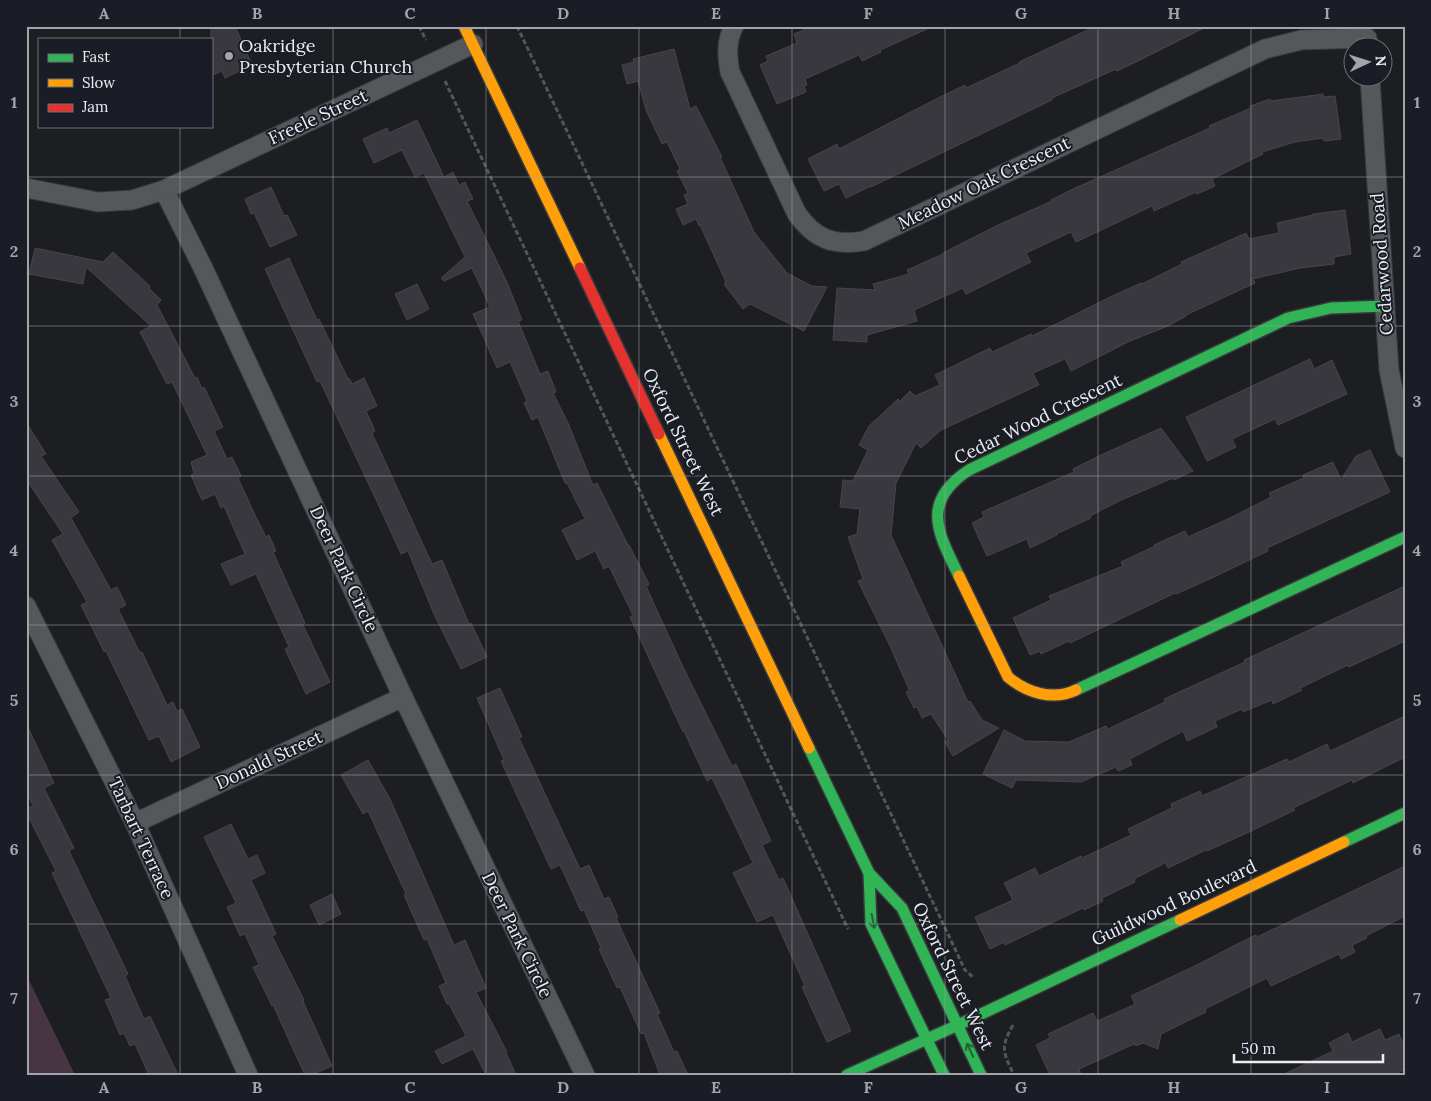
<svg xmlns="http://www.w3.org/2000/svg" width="1431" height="1101" viewBox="0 0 1431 1101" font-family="Lora,serif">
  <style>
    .green { fill: #483543 }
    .building { fill: #3a383f; stroke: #46464a }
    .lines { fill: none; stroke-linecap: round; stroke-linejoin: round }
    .street-casing { stroke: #38393d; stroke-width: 21 }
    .fast-casing { stroke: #38393d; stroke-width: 14 }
    .slow-casing { stroke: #38393d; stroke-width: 14 }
    .jam-casing { stroke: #38393d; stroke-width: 14 }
    .path { stroke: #545558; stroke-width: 3; stroke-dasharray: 5 2.5; stroke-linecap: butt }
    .street { stroke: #55575a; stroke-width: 19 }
    .fast { stroke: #30b455; stroke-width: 11 }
    .slow { stroke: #ff9f0a; stroke-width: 11 }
    .jam { stroke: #e5322d; stroke-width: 11 }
    .oneway { stroke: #24613b }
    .grid { fill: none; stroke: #a3a5aa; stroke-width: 1; stroke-opacity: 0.55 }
    .poi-dot { fill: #a3a5aa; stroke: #1a1d25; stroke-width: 2 }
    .labels { text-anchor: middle; stroke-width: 4; stroke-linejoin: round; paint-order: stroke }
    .poi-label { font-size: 18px; fill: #ebedf3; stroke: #1a1d25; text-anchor: start }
    .street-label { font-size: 18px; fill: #ebedf3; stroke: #1a1d25 }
    .neatline { fill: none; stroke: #a3a5aa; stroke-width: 2 }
    .grid-label { font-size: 16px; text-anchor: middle; font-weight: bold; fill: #a3a5aa }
  </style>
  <rect width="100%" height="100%" fill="#1d1e22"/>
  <path class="green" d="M 26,974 L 75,1075 L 26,1075 Z"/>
  <g class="building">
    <path d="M 211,26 L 235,26 L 252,65 L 225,78 L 222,71 L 211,76 Z"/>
    <path d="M 813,26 L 934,26 L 880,50 L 881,52 L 862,61 L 859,55 L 805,79 L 807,85 L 804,86 L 806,92 L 777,104 L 760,65 L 768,61 L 766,56 L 797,43 L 794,34 Z"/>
    <path d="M 1096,26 L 1208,26 L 1136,62 L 1117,71 L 1116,69 L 1052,98 L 1052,100 L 871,187 L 871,186 L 846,198 L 839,184 L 824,191 L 808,159 L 837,144 L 839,149 L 938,98 L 965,85 L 966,88 L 1020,63 L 1019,62 Z"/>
    <path d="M 674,49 L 690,109 L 696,106 L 722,157 L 720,157 L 754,232 L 787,273 L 812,286 L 827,287 L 804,331 L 750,304 L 743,309 L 724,284 L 726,282 L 700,225 L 699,226 L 696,219 L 683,225 L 676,209 L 688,204 L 684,195 L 688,193 L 677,171 L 680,169 L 667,142 L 662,144 L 646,110 L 638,81 L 627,84 L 622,65 L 634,62 L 633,59 Z"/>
    <path d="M 1323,94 L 1323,97 L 1335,96 L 1341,139 L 1324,141 L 1323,138 L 1295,142 L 1262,152 L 1263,154 L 1212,179 L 1215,186 L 1197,194 L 1196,192 L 1154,211 L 1152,206 L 1076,242 L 1071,232 L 1026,253 L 1031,262 L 966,294 L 963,288 L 914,310 L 917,321 L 867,335 L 867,342 L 833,340 L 837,288 L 875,290 L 873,284 L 909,274 L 907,270 L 943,254 L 943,253 L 998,225 L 1052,201 L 1051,200 L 1073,189 L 1210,128 L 1209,126 L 1251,108 L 1250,106 L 1270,99 L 1271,101 Z"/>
    <path d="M 417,120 L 444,177 L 453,172 L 459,185 L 465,182 L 473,199 L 467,201 L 506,280 L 522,320 L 518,321 L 540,374 L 548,371 L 556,392 L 553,393 L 568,423 L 593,485 L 597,483 L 628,545 L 629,545 L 649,584 L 646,586 L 650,595 L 683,667 L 732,766 L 736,764 L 771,841 L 762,845 L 779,880 L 783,878 L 851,1031 L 827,1042 L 802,987 L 805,986 L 773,915 L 757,922 L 733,873 L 753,863 L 712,778 L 707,781 L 684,731 L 683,732 L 630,617 L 633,615 L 609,566 L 604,569 L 595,551 L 577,560 L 562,530 L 585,519 L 567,483 L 565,483 L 538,417 L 532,420 L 524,403 L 527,401 L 510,362 L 497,368 L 483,336 L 473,314 L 490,307 L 472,268 L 444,281 L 441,278 L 465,257 L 424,173 L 415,177 L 402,150 L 374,163 L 363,139 L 387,128 L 389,133 Z"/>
    <path d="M 271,187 L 284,216 L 287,215 L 297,235 L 270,247 L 254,213 L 251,214 L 245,199 Z"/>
    <path d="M 1345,210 L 1351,254 L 1334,257 L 1334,264 L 1300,268 L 1253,279 L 1255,283 L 1186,315 L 1186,316 L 1168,326 L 1130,341 L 1071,371 L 1065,359 L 1033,373 L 1039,385 L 941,430 L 921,448 L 916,443 L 896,483 L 891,535 L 968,702 L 970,701 L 982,720 L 999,728 L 953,756 L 945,742 L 948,740 L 931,714 L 922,718 L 917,707 L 914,708 L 906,692 L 909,691 L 908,687 L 890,646 L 858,581 L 863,579 L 848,537 L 857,534 L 860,509 L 840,507 L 843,480 L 853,481 L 868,450 L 859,445 L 869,426 L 898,399 L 900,401 L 910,391 L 915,396 L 940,385 L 935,375 L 990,348 L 992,352 L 1031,334 L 1032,336 L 1110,297 L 1141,283 L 1142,284 L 1182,264 L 1181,262 L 1246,233 L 1249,239 L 1279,233 L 1277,223 L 1313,215 L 1313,214 Z"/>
    <path d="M 35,248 L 103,262 L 113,252 L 150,286 L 149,288 L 161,300 L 157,305 L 195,378 L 197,377 L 202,389 L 204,387 L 223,427 L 214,431 L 227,459 L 232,457 L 241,476 L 238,478 L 256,517 L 266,537 L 269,535 L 276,551 L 273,552 L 305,623 L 303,625 L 330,682 L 306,694 L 285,649 L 289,647 L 256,574 L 231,585 L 221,564 L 245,554 L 224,506 L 221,508 L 215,494 L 202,500 L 191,475 L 194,474 L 191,462 L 207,455 L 172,382 L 167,384 L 140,332 L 151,326 L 86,267 L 83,284 L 29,274 Z"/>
    <path d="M 289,258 L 317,320 L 319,319 L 348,379 L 349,378 L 352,384 L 364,378 L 377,406 L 366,411 L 375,431 L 372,433 L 432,564 L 442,560 L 469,624 L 471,623 L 487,657 L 461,669 L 434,614 L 408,551 L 401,554 L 380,508 L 320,381 L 317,382 L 265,269 Z"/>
    <path d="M 417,284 L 429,309 L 407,320 L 395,294 Z"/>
    <path d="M 1310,359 L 1314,369 L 1332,360 L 1347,394 L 1278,425 L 1275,419 L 1232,439 L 1236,447 L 1207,461 L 1186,417 Z"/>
    <path d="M 26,422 L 46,454 L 41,456 L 79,512 L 71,518 L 111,590 L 117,587 L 126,605 L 118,609 L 140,653 L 142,652 L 167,705 L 173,702 L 177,711 L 182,709 L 200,747 L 171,762 L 159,736 L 149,740 L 106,651 L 104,652 L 81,605 L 87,602 L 52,540 L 63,534 L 26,479 Z"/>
    <path d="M 1161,428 L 1193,471 L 1174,480 L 1173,478 L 1119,501 L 1090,516 L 1091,518 L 1056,534 L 1057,535 L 1030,548 L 1027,539 L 987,556 L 972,523 L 984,517 L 982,512 L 1074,472 L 1073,469 L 1101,455 Z"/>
    <path d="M 1370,450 L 1390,492 L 1267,548 L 1268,551 L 1212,578 L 1176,594 L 1175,593 L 1070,643 L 1069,641 L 1041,654 L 1040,651 L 1030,655 L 1013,618 L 1051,600 L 1049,596 L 1123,566 L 1121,562 L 1155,546 L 1154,545 L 1185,531 L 1188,537 L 1232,517 L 1271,497 L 1269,493 L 1304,478 L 1303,475 L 1333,462 L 1341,480 L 1356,456 Z"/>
    <path d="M 1405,586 L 1405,641 L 1349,667 L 1348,665 L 1300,688 L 1302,690 L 1273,704 L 1272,700 L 1243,712 L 1242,709 L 1215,721 L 1217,727 L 1187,741 L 1183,731 L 1130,759 L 1132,765 L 1118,771 L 1116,767 L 1081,782 L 1016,780 L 1012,788 L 983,774 L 1004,730 L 1025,741 L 1069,742 L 1106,726 L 1108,729 L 1165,702 L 1164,699 L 1245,662 L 1244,660 Z"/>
    <path d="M 500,688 L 522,737 L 519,738 L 580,869 L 589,865 L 604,899 L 609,897 L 618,917 L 616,918 L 660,1013 L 657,1014 L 674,1052 L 677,1051 L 688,1075 L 660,1075 L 644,1033 L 641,1034 L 620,987 L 617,988 L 599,949 L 601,948 L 584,910 L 581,911 L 560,865 L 551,869 L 501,761 L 504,760 L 477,698 Z"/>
    <path d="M 1405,716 L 1405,757 L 1353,783 L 1352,780 L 1293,808 L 1295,810 L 1249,832 L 1207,851 L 1206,850 L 1168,868 L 1165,863 L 1134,879 L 1135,882 L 1102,898 L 1103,901 L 1084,910 L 1083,908 L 1005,945 L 1004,942 L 990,949 L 975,917 L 1013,900 L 1004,883 L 1035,868 L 1039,876 L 1081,856 L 1082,858 L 1131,835 L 1128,829 L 1172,808 L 1171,804 L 1200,791 L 1202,796 L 1287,759 L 1289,762 L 1327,744 L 1330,751 Z"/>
    <path d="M 26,723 L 54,783 L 44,788 L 74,848 L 69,851 L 128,974 L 125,976 L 144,1019 L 150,1016 L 178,1075 L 149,1075 L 135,1044 L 130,1046 L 124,1033 L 120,1035 L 105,1000 L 111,998 L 52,873 L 56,871 L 26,812 L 26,809 L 33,806 L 26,791 Z"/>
    <path d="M 368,760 L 390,799 L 454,945 L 465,940 L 486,988 L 476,992 L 507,1052 L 506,1053 L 516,1075 L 486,1075 L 473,1049 L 442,1064 L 435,1051 L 466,1036 L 449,1004 L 447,1004 L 439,986 L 446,983 L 427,939 L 424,940 L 404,895 L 406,894 L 368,811 L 363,814 L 341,775 Z"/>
    <path d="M 231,824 L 248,859 L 257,855 L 265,873 L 251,880 L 276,934 L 272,936 L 304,1000 L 303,1001 L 332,1066 L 311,1075 L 305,1075 L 273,1005 L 272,1006 L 253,967 L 259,965 L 245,934 L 240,936 L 227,907 L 236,903 L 204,837 Z"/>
    <path d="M 1405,866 L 1405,916 L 1366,936 L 1367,938 L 1352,945 L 1355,952 L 1341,959 L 1339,954 L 1271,986 L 1267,978 L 1205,1009 L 1206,1012 L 1161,1034 L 1158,1049 L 1143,1043 L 1136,1046 L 1134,1044 L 1079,1069 L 1081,1075 L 1050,1075 L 1036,1045 L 1050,1038 L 1048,1034 L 1093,1013 L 1097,1021 L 1129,1007 L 1135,1004 L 1131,996 L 1201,963 L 1237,944 L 1256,935 L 1257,937 Z"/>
    <path d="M 332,894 L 341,914 L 319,925 L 310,905 Z"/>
    <path d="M 1380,1029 L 1385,1040 L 1399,1034 L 1405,1048 L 1405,1069 L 1393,1075 L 1282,1075 L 1333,1051 L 1329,1043 L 1348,1033 L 1352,1042 Z"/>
  </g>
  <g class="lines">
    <defs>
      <g id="street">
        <path d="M 734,26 C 726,41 727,56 730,72 L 797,214 C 815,239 833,246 864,241 L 1265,49 L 1301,40 L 1367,38"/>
        <path d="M 1370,78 L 1389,370 L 1405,448"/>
        <path d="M 26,188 L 98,202 L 132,200 L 164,190 L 203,268 L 403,697 L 585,1075"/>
        <path d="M 164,190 L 473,44"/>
        <path d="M 26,606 L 135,823 L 248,1075"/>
        <path d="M 135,823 L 403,697"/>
      </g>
      <g id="fast">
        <path d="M 959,576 C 938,533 920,502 969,470 L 1288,318 L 1331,308 L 1385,306"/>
        <path d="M 1076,690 L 1405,537"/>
        <path d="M 809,748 L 869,873 L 902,908 L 981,1075"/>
        <path d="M 1344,842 L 1405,813"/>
        <path d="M 869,873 L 871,924 L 944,1075"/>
        <path d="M 847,1075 L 958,1025 L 1180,920"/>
      </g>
      <g id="slow">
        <path d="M 464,26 L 580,268"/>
        <path d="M 659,434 L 809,748"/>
        <path d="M 959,576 L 1008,677 C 1027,693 1053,701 1076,690"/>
        <path d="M 1180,920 L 1344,842"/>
      </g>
      <path id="jam" d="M 580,268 L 659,434"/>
    </defs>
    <use href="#street" class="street-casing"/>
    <use href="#fast" class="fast-casing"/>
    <use href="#slow" class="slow-casing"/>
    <use href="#jam" class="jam-casing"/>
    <g class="path">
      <path d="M 419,26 L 426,40"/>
      <path d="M 517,26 L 965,970 L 974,978"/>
      <path d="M 445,81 L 848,929"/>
      <path d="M 1013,1025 C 1000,1048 1003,1052 1014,1075"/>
    </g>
    <use href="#street" class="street"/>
    <use href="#fast" class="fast"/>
    <use href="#slow" class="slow"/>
    <use href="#jam" class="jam"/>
  </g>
  <defs><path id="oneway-shaft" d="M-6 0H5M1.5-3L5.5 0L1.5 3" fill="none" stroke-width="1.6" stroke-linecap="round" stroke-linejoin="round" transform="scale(1.25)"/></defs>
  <g class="oneway">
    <use href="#oneway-shaft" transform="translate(873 921) rotate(79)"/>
    <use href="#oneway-shaft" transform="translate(970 1050) rotate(-115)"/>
  </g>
  <path class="grid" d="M 180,26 L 180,39M 333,26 L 333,1075M 486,26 L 486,1075M 639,26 L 639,1075M 792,26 L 792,1075M 945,26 L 945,1075M 1098,26 L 1098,1075M 1251,26 L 1251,1075M 180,126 L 180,1075M 26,177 L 1405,177M 26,326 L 1405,326M 26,476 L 1405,476M 26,625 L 1405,625M 26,775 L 1405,775M 26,924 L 1405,924"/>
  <circle class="poi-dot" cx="229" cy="56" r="5"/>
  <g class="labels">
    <g class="poi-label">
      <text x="239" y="52">Oakridge<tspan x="239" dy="21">Presbyterian Church</tspan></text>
    </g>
    <g class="street-label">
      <text transform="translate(318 117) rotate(-25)" y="6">Freele Street</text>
      <text transform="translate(984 183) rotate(-26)" y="6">Meadow Oak Crescent</text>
      <text transform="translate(1382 264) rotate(-94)" y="6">Cedarwood Road</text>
      <text transform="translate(1038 419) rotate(-26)" y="6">Cedar Wood Crescent</text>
      <text transform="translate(683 442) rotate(64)" y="6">Oxford Street West</text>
      <text transform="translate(344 569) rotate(65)" y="6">Deer Park Circle</text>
      <text transform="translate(269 760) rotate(-25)" y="6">Donald Street</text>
      <text transform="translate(141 838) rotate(65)" y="6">Tarbart Terrace</text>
      <text transform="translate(1174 903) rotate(-25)" y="6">Guildwood Boulevard</text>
      <text transform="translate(517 935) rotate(64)" y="6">Deer Park Circle</text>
      <text transform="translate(953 976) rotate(64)" y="6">Oxford Street West</text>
    </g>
  </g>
  <rect width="1431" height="1101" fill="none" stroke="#1a1d25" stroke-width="55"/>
  <rect x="38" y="38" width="175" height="90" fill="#1a1d25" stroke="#6e7077"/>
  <rect x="48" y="54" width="25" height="8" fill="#30b455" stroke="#6e7077"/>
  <text x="82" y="62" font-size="15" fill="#ebedf3">Fast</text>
  <rect x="48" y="79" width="25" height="8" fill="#ff9f0a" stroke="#6e7077"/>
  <text x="82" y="88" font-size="15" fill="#ebedf3">Slow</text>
  <rect x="48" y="104" width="25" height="8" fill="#e5322d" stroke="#6e7077"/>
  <text x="82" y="112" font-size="15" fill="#ebedf3">Jam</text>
  <g transform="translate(1368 62) rotate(86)"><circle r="24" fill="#1a1d25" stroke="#6e7077"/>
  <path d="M0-4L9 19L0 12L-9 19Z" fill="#a3a5aa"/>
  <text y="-8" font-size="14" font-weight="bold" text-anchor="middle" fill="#ebedf3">N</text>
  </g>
  <path d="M1234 1054v8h149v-8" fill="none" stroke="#ebedf3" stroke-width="2.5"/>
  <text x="1241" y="1054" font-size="15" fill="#ebedf3" stroke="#1a1d25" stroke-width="4" paint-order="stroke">50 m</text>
  <rect x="28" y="28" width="1376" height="1046" class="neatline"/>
  <g class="grid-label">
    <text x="104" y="19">A</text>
    <text x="257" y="19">B</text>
    <text x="410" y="19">C</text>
    <text x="563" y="19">D</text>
    <text x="716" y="19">E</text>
    <text x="868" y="19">F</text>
    <text x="1021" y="19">G</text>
    <text x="1174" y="19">H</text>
    <text x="1327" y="19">I</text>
    <text x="14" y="108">1</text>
    <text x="1417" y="108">1</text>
    <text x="14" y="257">2</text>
    <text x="1417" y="257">2</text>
    <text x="14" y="407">3</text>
    <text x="1417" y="407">3</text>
    <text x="14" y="556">4</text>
    <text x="1417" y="556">4</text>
    <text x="14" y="706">5</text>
    <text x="1417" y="706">5</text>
    <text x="14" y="855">6</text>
    <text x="1417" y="855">6</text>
    <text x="14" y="1004">7</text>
    <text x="1417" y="1004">7</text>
    <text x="104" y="1093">A</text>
    <text x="257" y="1093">B</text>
    <text x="410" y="1093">C</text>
    <text x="563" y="1093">D</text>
    <text x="716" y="1093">E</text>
    <text x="868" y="1093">F</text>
    <text x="1021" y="1093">G</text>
    <text x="1174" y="1093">H</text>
    <text x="1327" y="1093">I</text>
  </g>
</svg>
